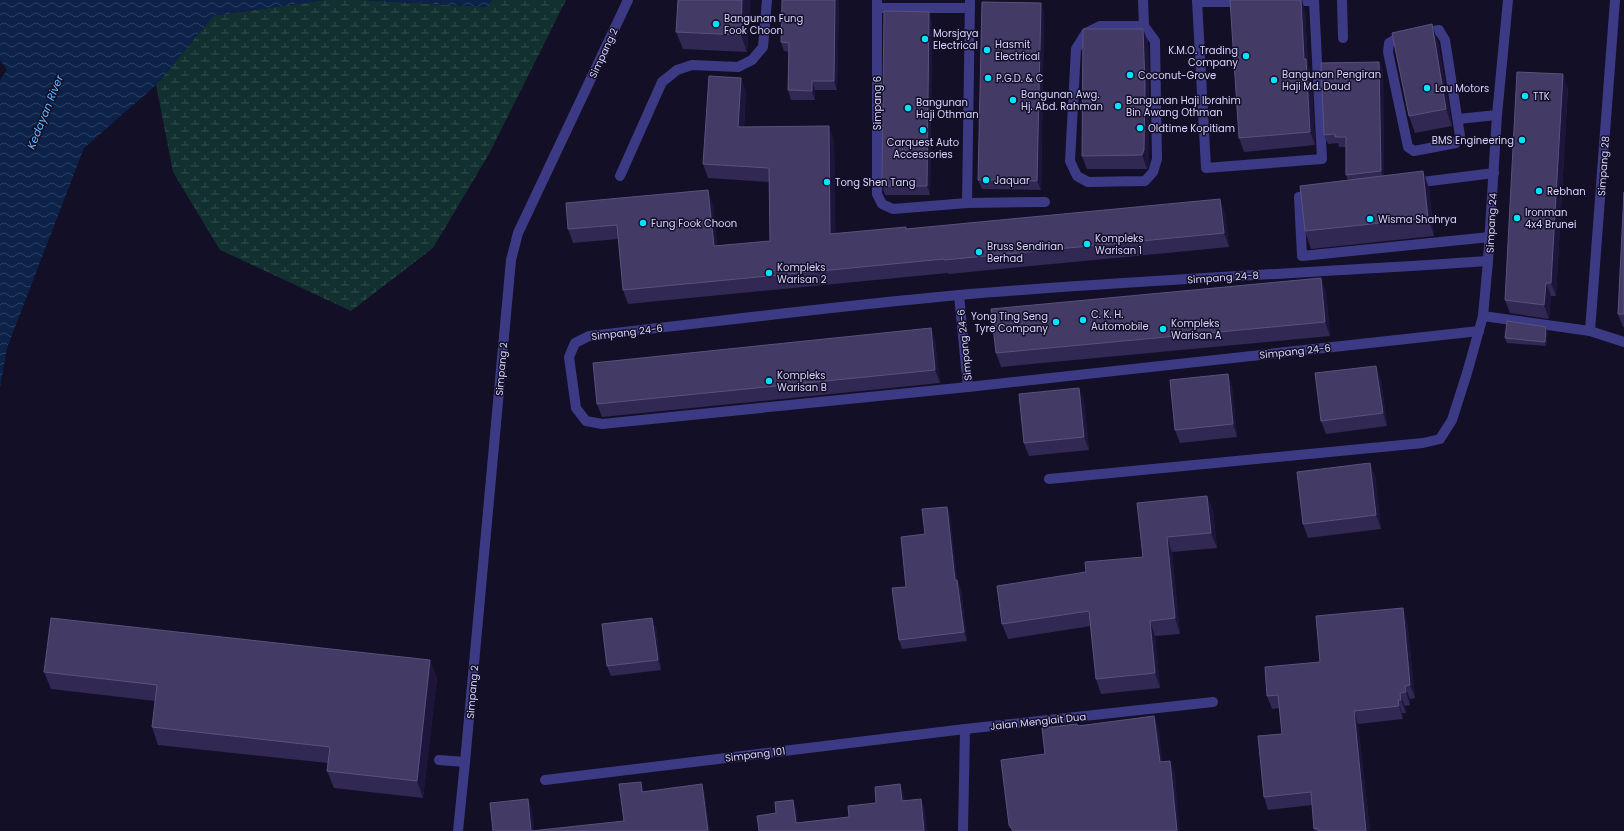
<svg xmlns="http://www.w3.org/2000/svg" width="1624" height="831" viewBox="0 0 1624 831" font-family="Poppins,sans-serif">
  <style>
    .wetland { fill: url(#wetland-marsh) }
    .water { fill: url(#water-waves) }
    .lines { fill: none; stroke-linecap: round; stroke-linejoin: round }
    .minor { stroke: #3d3a85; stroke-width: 10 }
    .wall { fill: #312854 }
    .shaded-wall { fill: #1d163a }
    .building { fill: #433a66; stroke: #5a527e }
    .poi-dot { fill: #00e5ff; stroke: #130f26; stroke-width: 1.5 }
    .labels { text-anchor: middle; stroke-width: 3; stroke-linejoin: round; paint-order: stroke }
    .poi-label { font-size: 10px; fill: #d9d4ff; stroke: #130f26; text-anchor: start }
    .street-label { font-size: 10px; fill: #d9d4ff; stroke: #130f26 }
    .water-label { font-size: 11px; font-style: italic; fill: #62b6ff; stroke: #130f26 }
  </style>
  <defs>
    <pattern id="wetland-marsh" width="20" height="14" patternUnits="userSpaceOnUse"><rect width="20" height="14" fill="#12302f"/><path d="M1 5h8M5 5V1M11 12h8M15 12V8" fill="none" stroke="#344d4e"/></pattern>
    <pattern id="water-waves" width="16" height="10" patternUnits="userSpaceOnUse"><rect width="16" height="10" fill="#0c2248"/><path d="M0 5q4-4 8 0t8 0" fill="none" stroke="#2f4163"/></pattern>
  </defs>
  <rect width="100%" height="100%" fill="#130f26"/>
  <path class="wetland" d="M 324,0 L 364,0 L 486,7 L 492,0 L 566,0 L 489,154 L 433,248 L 351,311 L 220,250 L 173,172 L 156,85 L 213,16 Z"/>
  <g class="water">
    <path d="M 0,0 L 324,0 L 213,16 L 156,85 L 84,148 L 7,348 L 0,387 L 0,80 L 7,70 L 0,60 Z"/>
    <path d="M 364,0 L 492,0 L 486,7 Z"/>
  </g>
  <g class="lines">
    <g class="minor">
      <path d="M 877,0 L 877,194 L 882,204 L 893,209 L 967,203 L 1045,202"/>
      <path d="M 1143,0 L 1144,26"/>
      <path d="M 1197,0 L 1206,168 L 1322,159 L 1314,1 L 1289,1"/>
      <path d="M 1342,0 L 1343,38"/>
      <path d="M 1197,2 L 1243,2"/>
      <path d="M 877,8 L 970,8"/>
      <path d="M 1100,26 L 1144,26 L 1155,41 L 1157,159 L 1153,172 L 1145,181 L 1088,182 L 1077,176 L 1070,161 L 1076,49 L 1086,33 Z"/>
      <path d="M 1439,30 L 1445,40 L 1460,136 L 1456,143 L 1414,151 L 1408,147 L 1388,52 L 1389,43 L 1399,37 Z"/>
      <path d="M 1458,119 L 1497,115"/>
      <path d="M 620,176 L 662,82 L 677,70 L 692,65 L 738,67 L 752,60 L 763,47 L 767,0"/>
      <path d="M 1414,183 L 1494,173"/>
      <path d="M 1313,195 L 1299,197 L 1302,256 L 1490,237"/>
      <path d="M 967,203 L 970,0"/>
      <path d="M 959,295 L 968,387"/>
      <path d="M 1483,316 L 1590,331 L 1624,342"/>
      <path d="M 1479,331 L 968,387 L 602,424 L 586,421 L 576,408 L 569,357 L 575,343 L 589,336 C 713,322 836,306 959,295 C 1135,280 1312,273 1488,261"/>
      <path d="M 1590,331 L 1615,0"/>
      <path d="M 1049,479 L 1423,443 L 1440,439 L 1452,420 L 1467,373 L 1483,316 L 1488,261 L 1497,115 L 1508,0"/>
      <path d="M 439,760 L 465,762"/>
      <path d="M 545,780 L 965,729 L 1213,702"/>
      <path d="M 458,831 L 465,762 L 511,260 L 518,233 L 628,0"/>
      <path d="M 963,831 L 965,729"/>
    </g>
  </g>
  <g class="wall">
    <path d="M 678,0 L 750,0 L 747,52 L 683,49 L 676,32 Z"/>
    <path d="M 839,0 L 837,90 L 815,90 L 815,100 L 791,100 L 788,90 L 789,52 L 784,51 L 781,42 Z"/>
    <path d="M 1305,10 L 1308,65 L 1311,72 L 1315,145 L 1244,152 L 1239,138 Z"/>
    <path d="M 1044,12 L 1041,190 L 982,189 L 978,180 Z"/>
    <path d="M 932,21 L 930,195 L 885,195 L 882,186 Z"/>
    <path d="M 1143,29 L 1148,42 L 1149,99 L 1149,163 L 1147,169 L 1087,169 L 1082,156 Z"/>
    <path d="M 1438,42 L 1452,126 L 1415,133 L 1409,116 Z"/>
    <path d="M 1379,62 L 1383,71 L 1384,176 L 1423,171 L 1429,188 L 1434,236 L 1311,249 L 1305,231 L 1348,180 L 1346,175 L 1346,147 L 1339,147 L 1338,143 L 1328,144 L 1324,135 Z"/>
    <path d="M 741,78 L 746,92 L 744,127 L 834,140 L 835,234 L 907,229 L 1225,213 L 1229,247 L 949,274 L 948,273 L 628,304 L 623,290 L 618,239 L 573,243 L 568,229 L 713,204 L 717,246 L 770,241 L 769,182 L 708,178 L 703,164 Z"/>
    <path d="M 1568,88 L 1556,296 L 1551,296 L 1549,319 L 1510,313 L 1505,300 Z"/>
    <path d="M 1624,192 L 1624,327 L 1623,327 L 1618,314 Z"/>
    <path d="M 1326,291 L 1330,336 L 1001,367 L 996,353 Z"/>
    <path d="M 931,328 L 935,341 L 940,383 L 602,417 L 597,404 Z"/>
    <path d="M 1548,332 L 1546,346 L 1507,343 L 1505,338 Z"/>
    <path d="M 1228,374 L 1232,388 L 1237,437 L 1180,443 L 1175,430 Z"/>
    <path d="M 1381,379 L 1387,426 L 1326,434 L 1321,421 Z"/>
    <path d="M 1079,388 L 1084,401 L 1089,450 L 1029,456 L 1024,443 Z"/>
    <path d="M 1370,463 L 1375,476 L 1381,529 L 1308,538 L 1303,524 Z"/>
    <path d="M 1207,496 L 1213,511 L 1217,548 L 1172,552 L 1180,634 L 1155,636 L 1160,688 L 1101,694 L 1096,679 L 1091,626 L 1008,639 L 1002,624 L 1086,572 L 1143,557 Z"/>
    <path d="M 947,507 L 950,516 L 957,580 L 961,589 L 967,641 L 902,649 L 899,640 L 906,587 L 925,534 Z"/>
    <path d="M 1407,621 L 1415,698 L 1410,699 L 1410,705 L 1405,706 L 1406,713 L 1402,713 L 1403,719 L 1358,724 L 1370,831 L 1315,831 L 1314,829 L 1312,805 L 1268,810 L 1264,797 L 1282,734 L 1279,708 L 1272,709 L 1267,696 L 1320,662 Z"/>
    <path d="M 656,627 L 661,670 L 611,676 L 607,666 Z"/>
    <path d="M 44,672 L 437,677 L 423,798 L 334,788 L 327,771 L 328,763 L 158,745 L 152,727 L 155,701 L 51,689 Z"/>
  </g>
  <g class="shaded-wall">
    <path d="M 742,0 L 750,0 L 747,52 L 741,35 Z"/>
    <path d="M 835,0 L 839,0 L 837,90 L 834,81 Z"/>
    <path d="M 1301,0 L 1302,0 L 1305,10 L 1308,65 L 1311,72 L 1315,145 L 1310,132 L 1304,59 Z"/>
    <path d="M 1041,3 L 1044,12 L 1041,190 L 1037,181 Z"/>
    <path d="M 929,12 L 932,21 L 930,195 L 927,186 Z"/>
    <path d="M 1432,24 L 1438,42 L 1452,126 L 1446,109 Z"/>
    <path d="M 1143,29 L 1148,42 L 1149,99 L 1149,163 L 1147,169 L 1142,155 Z"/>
    <path d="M 1379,62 L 1383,71 L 1384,180 L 1381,171 Z"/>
    <path d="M 1563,74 L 1568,88 L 1556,296 L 1551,283 Z"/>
    <path d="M 741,78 L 746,92 L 743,141 L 738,127 Z"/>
    <path d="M 812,81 L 815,90 L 815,100 L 812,91 Z"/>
    <path d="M 829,126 L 834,140 L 836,248 L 830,234 Z"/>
    <path d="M 1423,171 L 1429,188 L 1434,236 L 1428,218 Z"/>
    <path d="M 708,190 L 713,204 L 719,260 L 714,246 Z"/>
    <path d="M 1220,199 L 1225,213 L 1229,247 L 1224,233 Z"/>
    <path d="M 1321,278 L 1326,291 L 1330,336 L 1325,322 Z"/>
    <path d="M 1546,283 L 1551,296 L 1549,319 L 1544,305 Z"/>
    <path d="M 1546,327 L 1548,332 L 1546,346 L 1545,342 Z"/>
    <path d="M 931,328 L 935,341 L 940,383 L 935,370 Z"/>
    <path d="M 1376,366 L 1381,379 L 1387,426 L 1383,413 Z"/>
    <path d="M 1228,374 L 1232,388 L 1237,437 L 1233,424 Z"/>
    <path d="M 1079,388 L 1084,401 L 1089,450 L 1084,437 Z"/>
    <path d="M 1370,463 L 1375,476 L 1381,529 L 1376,515 Z"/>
    <path d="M 1207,496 L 1213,511 L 1217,548 L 1211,533 Z"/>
    <path d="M 947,507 L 950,516 L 957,580 L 961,589 L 967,641 L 964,632 L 955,580 Z"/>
    <path d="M 1167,537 L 1172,552 L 1180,634 L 1175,618 Z"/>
    <path d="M 1403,608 L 1407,621 L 1415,698 L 1410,685 Z"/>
    <path d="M 652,618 L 656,627 L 661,670 L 658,660 Z"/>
    <path d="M 1150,621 L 1155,636 L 1160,688 L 1155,673 Z"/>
    <path d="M 430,660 L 437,677 L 423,798 L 417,781 Z"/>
    <path d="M 1405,686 L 1410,699 L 1410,705 L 1406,692 Z"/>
    <path d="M 1400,693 L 1405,706 L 1406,713 L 1401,700 Z"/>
    <path d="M 1398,700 L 1402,713 L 1403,719 L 1399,706 Z"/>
    <path d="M 1354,711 L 1358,724 L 1370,831 L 1366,831 Z"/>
    <path d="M 1154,716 L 1159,729 L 1164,775 L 1160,762 Z"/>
    <path d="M 1170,761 L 1175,774 L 1180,831 L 1177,831 Z"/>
    <path d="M 641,782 L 644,792 L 642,792 Z"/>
    <path d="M 702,784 L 705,794 L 710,831 L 708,831 Z"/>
    <path d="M 900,784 L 904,794 L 906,811 L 902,801 Z"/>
    <path d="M 528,799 L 532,809 L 534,831 L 531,831 Z"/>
    <path d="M 921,799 L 925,809 L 927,831 L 924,831 Z"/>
    <path d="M 793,800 L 797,810 L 799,831 L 796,823 Z"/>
  </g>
  <g class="building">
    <path d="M 678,0 L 742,0 L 741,35 L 676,32 Z"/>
    <path d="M 782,0 L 835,0 L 834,81 L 812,81 L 812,91 L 788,90 L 789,43 L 781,42 Z"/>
    <path d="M 1230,0 L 1301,0 L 1304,59 L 1306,59 L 1310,132 L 1239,138 Z"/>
    <path d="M 982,2 L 1041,3 L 1037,181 L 978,180 Z"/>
    <path d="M 884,11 L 929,12 L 927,186 L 882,186 Z"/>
    <path d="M 1432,24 L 1446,109 L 1409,116 L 1392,33 Z"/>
    <path d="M 1083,29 L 1143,29 L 1145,86 L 1144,150 L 1142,155 L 1082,156 Z"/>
    <path d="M 1379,62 L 1381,171 L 1346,175 L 1346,137 L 1335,137 L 1335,134 L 1324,135 L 1321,63 Z"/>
    <path d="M 1517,72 L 1563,74 L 1551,283 L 1546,283 L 1544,305 L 1505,300 Z"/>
    <path d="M 709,76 L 741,78 L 738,127 L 829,126 L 830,234 L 906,227 L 906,229 L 1220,199 L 1224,233 L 944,260 L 944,259 L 623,290 L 617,225 L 568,229 L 566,203 L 708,190 L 714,246 L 770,241 L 769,168 L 703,164 Z"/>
    <path d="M 1423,171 L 1428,218 L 1305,231 L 1300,186 Z"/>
    <path d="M 1624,192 L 1624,314 L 1618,314 Z"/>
    <path d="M 1321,278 L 1325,322 L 996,353 L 991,309 Z"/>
    <path d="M 1507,321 L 1546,327 L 1545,342 L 1505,338 Z"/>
    <path d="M 931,328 L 935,370 L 597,404 L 593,363 Z"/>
    <path d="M 1376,366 L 1383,413 L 1321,421 L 1315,373 Z"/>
    <path d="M 1228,374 L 1233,424 L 1175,430 L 1170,380 Z"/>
    <path d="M 1079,388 L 1084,437 L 1024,443 L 1019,394 Z"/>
    <path d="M 1370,463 L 1376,515 L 1303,524 L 1297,472 Z"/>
    <path d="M 1207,496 L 1211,533 L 1167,537 L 1175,618 L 1150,621 L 1155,673 L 1096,679 L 1089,611 L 1002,624 L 997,586 L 1086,572 L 1085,562 L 1143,557 L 1137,503 Z"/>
    <path d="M 947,507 L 955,580 L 957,580 L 964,632 L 899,640 L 892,588 L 906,587 L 901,537 L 925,534 L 922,509 Z"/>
    <path d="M 1403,608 L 1410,685 L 1405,686 L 1406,692 L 1400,693 L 1401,700 L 1398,700 L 1399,706 L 1354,711 L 1366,831 L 1318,831 L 1318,828 L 1314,829 L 1311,792 L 1264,797 L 1258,736 L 1282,734 L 1278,695 L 1267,696 L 1265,667 L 1320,662 L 1316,616 Z"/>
    <path d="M 51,618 L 430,660 L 417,781 L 327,771 L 330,747 L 152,727 L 157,685 L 44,672 Z"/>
    <path d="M 652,618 L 658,660 L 607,666 L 602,624 Z"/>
    <path d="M 1154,716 L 1160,762 L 1170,761 L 1177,831 L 1013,831 L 1009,825 L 1001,760 L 1045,754 L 1042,728 L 1077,724 L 1078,726 Z"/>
    <path d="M 641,782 L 642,792 L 702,784 L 708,831 L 493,831 L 490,803 L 528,799 L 531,831 L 624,821 L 619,784 Z"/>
    <path d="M 900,784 L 902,801 L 921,799 L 924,831 L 759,831 L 757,816 L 776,813 L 775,802 L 793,800 L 796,823 L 849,817 L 848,806 L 876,803 L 875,787 Z"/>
  </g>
  <g class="poi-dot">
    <circle cx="716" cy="24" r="4"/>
    <circle cx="925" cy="39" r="4"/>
    <circle cx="987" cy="50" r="4"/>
    <circle cx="1246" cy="56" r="4"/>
    <circle cx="1130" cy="75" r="4"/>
    <circle cx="988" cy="78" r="4"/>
    <circle cx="1274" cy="80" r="4"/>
    <circle cx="1427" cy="88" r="4"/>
    <circle cx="1525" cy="96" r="4"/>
    <circle cx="1013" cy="100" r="4"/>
    <circle cx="1118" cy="106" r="4"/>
    <circle cx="908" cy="108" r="4"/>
    <circle cx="1140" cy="128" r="4"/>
    <circle cx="923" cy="130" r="4"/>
    <circle cx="1522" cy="140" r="4"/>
    <circle cx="986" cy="180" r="4"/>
    <circle cx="827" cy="182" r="4"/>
    <circle cx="1539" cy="191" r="4"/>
    <circle cx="1517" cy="218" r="4"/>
    <circle cx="1370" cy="219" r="4"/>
    <circle cx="643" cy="223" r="4"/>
    <circle cx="1087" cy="244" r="4"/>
    <circle cx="979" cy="252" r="4"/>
    <circle cx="769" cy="273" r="4"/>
    <circle cx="1083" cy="320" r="4"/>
    <circle cx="1056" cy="322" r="4"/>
    <circle cx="1163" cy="329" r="4"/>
    <circle cx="769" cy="381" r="4"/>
  </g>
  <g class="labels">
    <g class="poi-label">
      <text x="724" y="22">Bangunan Fung<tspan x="724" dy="12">Fook Choon</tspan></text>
      <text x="933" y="37">Morsjaya<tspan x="933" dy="12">Electrical</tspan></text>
      <text x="995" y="48">Hasmit<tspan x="995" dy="12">Electrical</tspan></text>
      <text x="1238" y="54" text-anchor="end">K.M.O. Trading<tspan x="1238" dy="12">Company</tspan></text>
      <text x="1282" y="78">Bangunan Pengiran<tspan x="1282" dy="12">Haji Md. Daud</tspan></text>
      <text x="1138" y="79">Coconut-Grove</text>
      <text x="996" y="82">P.G.D. &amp; C</text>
      <text x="1435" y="92">Lau Motors</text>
      <text x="1021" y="98">Bangunan Awg.<tspan x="1021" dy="12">Hj. Abd. Rahman</tspan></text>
      <text x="1533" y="100">TTK</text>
      <text x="1126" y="104">Bangunan Haji Ibrahim<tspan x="1126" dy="12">Bin Awang Othman</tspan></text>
      <text x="916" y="106">Bangunan<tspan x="916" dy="12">Haji Othman</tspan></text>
      <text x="1148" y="132">Oldtime Kopitiam</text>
      <text x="1514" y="144" text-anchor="end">BMS Engineering</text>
      <text x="923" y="146" text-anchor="middle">Carquest Auto<tspan x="923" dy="12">Accessories</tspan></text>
      <text x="994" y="184">Jaquar</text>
      <text x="835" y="186">Tong Shen Tang</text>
      <text x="1547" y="195">Rebhan</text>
      <text x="1525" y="216">Ironman<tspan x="1525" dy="12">4x4 Brunei</tspan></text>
      <text x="1378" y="223">Wisma Shahrya</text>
      <text x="651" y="227">Fung Fook Choon</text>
      <text x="1095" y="242">Kompleks<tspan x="1095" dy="12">Warisan 1</tspan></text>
      <text x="987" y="250">Bruss Sendirian<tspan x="987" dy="12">Berhad</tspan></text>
      <text x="777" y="271">Kompleks<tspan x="777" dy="12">Warisan 2</tspan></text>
      <text x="1091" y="318">C. K. H.<tspan x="1091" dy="12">Automobile</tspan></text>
      <text x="1048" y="320" text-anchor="end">Yong Ting Seng<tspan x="1048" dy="12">Tyre Company</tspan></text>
      <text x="1171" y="327">Kompleks<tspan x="1171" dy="12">Warisan A</tspan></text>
      <text x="777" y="379">Kompleks<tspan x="777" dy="12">Warisan B</tspan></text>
    </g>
    <g class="street-label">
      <text transform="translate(603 53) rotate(-65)" y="4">Simpang 2</text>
      <text transform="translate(877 103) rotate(-90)" y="4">Simpang 6</text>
      <text transform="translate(1603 166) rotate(-86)" y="4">Simpang 28</text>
      <text transform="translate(1491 223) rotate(-87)" y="4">Simpang 24</text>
      <text transform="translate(1223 277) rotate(-4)" y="4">Simpang 24-8</text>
      <text transform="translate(627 332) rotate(-7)" y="4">Simpang 24-6</text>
      <text transform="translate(964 345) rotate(-96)" y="4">Simpang 24-6</text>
      <text transform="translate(1295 351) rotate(-6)" y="4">Simpang 24-6</text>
      <text transform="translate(501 369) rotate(-85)" y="4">Simpang 2</text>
      <text transform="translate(472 692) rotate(-85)" y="4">Simpang 2</text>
      <text transform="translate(1038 721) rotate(-6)" y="4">Jalan Menglait Dua</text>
      <text transform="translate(755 754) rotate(-7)" y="4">Simpang 101</text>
    </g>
    <g class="water-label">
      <text transform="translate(45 112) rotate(-68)" y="4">Kedayan River</text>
    </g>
  </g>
</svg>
